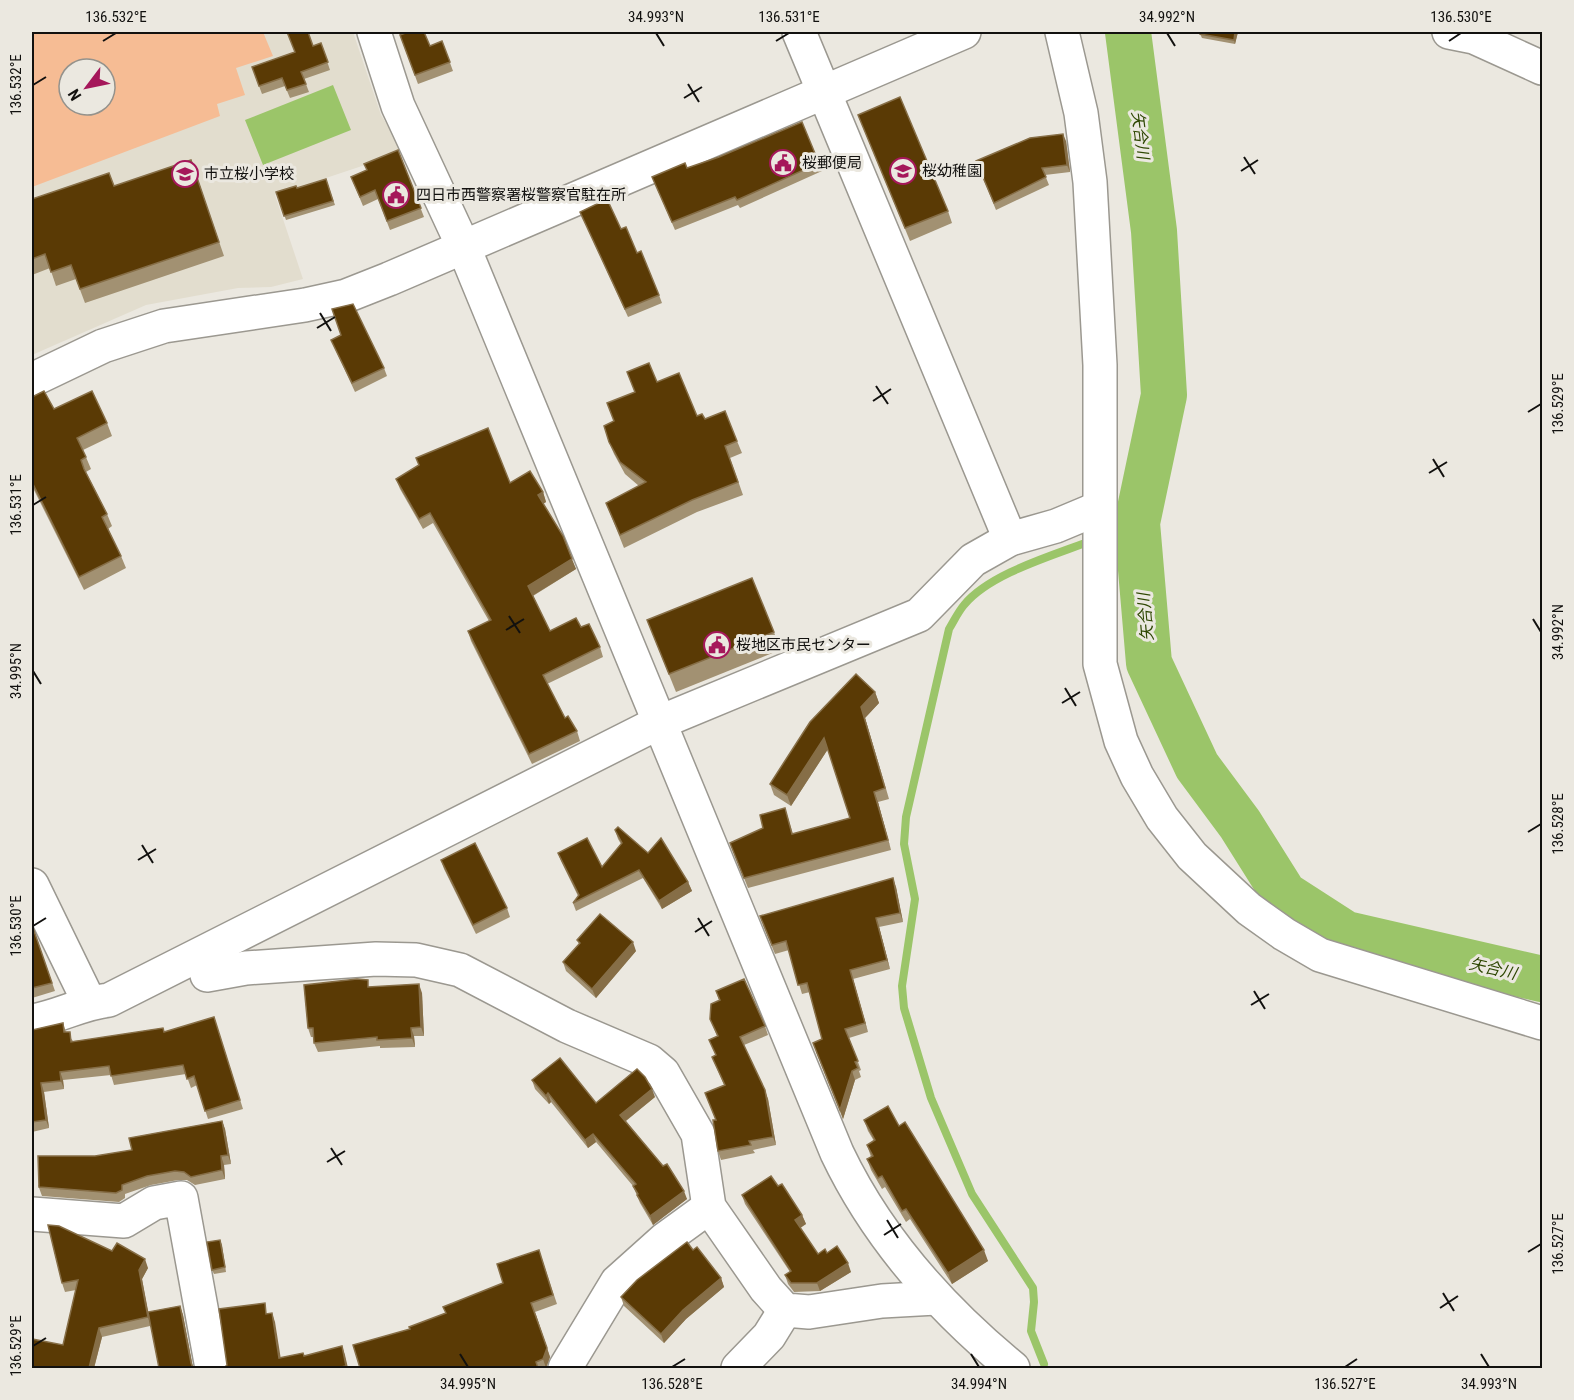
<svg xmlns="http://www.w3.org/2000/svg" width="1574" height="1400" viewBox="0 0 1574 1400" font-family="'Roboto Condensed','Noto Sans JP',sans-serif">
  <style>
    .built { fill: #e2ddce; fill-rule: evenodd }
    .green { fill: #f6bc94; fill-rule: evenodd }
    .water { fill: #9bc569 }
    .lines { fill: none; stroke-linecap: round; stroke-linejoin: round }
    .stream { stroke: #9bc569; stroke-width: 8 }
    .river { stroke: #9bc569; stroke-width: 46 }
    .minor-casing { stroke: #9b9890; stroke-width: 36 }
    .minor { stroke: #fff; stroke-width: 33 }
    .wall { fill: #a29172 }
    .shaded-wall { fill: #866e47 }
    .building { fill: #5a3a05; stroke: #866e47; stroke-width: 1.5 }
    .ticks { fill: none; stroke: #12110f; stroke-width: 2 }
    .labels { text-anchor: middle; stroke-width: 6; stroke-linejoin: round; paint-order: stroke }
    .poi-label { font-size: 15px; fill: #12110f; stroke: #ebe8e0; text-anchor: start }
    .water-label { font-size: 16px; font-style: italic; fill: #2e4702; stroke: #ebe8e0 }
    .neatline { fill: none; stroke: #12110f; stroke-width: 2 }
    .ticks-label { font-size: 15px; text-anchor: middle; fill: #12110f }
  </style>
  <rect width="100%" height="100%" fill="#ebe8e0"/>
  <path class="built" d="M 32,32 L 353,32 L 381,115 L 404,152 L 275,195 L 303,279 L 271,287 L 238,288 L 146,305 L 32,355 ZM 69,69 L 105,69 L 105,105 L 69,105 Z"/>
  <path class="green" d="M 32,32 L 263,32 L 273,56 L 236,68 L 245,95 L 217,104 L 220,116 L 32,187 ZM 69,69 L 105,69 L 105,105 L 69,105 Z"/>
  <path class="water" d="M 333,85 L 351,130 L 263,165 L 245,120 Z"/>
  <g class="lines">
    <g class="stream">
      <path d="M 1109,533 L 1137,523"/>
      <path d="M 1044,1364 L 1031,1331 L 1034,1302 L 1033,1288 L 972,1194 L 931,1098 L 904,1008 L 902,986 L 915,899 L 904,844 L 906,817 L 949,629 C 954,621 958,612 964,605 C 990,573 1055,555 1093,540"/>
    </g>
    <path class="river" d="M 1128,32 L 1154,231 L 1164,395 L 1137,523 L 1149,663 L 1197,766 L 1240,824 L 1284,894 L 1346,934 L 1542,979"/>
    <defs>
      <g id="minor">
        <path d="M 374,32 L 398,106 L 464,248 L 837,1153 C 878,1239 940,1308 1013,1368"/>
        <path d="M 799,32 L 1010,539"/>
        <path d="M 1062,32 L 1081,113 L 1090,182 L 1100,365 L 1100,664 L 1121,741 L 1137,776 L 1162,818 L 1192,856 L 1249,909 L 1284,934 L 1320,955 L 1542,1023"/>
        <path d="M 1449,32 L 1474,37 L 1542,68"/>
        <path d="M 32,380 L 103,346 L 164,326 L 305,305 L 346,296 L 389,279 L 964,32"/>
        <path d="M 32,885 L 89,1002"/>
        <path d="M 207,975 L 246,968 L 376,959 L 416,960 L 460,970 L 567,1026 L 649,1061 L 663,1073 L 698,1134 L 709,1207 L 766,1289 L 785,1310 L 809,1312 L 882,1301 L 936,1298"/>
        <path d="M 32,1021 C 59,1017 81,1003 109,1000 L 658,723 L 919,615 L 973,560 L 1010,539 L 1056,526 L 1099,508"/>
        <path d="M 32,1214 L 124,1221 L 154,1203 L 181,1198 L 212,1368"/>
        <path d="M 565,1368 L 617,1282 L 665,1239 L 709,1207"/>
        <path d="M 738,1368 L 769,1336 L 785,1310"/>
      </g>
    </defs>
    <use href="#minor" class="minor-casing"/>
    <use href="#minor" class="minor"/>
  </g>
  <g class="wall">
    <path d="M 1200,32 L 1238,32 L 1235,44 L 1202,38 L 1200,34 Z"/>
    <path d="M 400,35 L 430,46 L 442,41 L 453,71 L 418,84 Z"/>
    <path d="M 321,43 L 330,70 L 304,79 L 309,92 L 290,98 L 285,86 L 262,94 L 252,67 Z"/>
    <path d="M 858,115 L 948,211 L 952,223 L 910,241 Z"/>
    <path d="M 1066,141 L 1070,172 L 1045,175 L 1049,185 L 996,210 L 976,161 Z"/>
    <path d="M 398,150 L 424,217 L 390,230 L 378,199 L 363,206 L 351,177 L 367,170 Z"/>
    <path d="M 191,160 L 224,256 L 85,303 L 76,279 L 56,286 L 50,268 L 32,275 L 32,199 L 109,173 L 114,186 Z"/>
    <path d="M 819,163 L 822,171 L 740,208 L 738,205 L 675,230 L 652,177 L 687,168 Z"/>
    <path d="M 326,179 L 335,205 L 286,220 L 276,192 L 297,188 Z"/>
    <path d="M 580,212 L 621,229 L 659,295 L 662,303 L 628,317 Z"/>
    <path d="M 331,340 L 384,368 L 387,376 L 355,392 Z"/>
    <path d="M 627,372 L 657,382 L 697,416 L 705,419 L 737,441 L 742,453 L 730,458 L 743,495 L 697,512 L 624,548 L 606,503 L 639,486 L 625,474 L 614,454 L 609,442 L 614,421 L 635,392 Z"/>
    <path d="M 32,397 L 54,409 L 107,423 L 112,436 L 83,450 L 91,469 L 86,472 L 107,514 L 112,526 L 108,529 L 121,556 L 126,568 L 84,590 L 32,486 Z"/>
    <path d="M 396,479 L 510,483 L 543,492 L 546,502 L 543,504 L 576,569 L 533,596 L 550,631 L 581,627 L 600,647 L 603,657 L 547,684 L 565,718 L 577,731 L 580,741 L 532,764 L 471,641 L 468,631 L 489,621 L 433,523 L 423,529 L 400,489 Z"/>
    <path d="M 647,620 L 774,632 L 780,650 L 676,692 Z"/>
    <path d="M 875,692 L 879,703 L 865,718 L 889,799 L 878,802 L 891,850 L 748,888 L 730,843 L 763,828 L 785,808 L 793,834 L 850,818 L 828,749 L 791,806 L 774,795 L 770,784 Z"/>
    <path d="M 615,830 L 648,853 L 688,882 L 692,891 L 662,909 L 643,878 L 576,911 L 573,903 L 578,896 L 561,861 L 558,853 L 602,867 L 621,844 L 618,839 Z"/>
    <path d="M 441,860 L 507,908 L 510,917 L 476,934 L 444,869 Z"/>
    <path d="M 896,887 L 903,922 L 879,927 L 890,969 L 853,979 L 868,1032 L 849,1038 L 861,1070 L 859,1071 L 861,1077 L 855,1080 L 843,1119 L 816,1052 L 822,1039 L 810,992 L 802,994 L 789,950 L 775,954 L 763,925 Z"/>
    <path d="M 32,925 L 55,991 L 32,998 Z"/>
    <path d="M 577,940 L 636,951 L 596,998 L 566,971 L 563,962 L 579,944 Z"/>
    <path d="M 371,987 L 422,993 L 424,1036 L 414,1036 L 415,1047 L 380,1048 L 380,1046 L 318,1052 L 314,1043 L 314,1037 L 311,1037 L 308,1028 Z"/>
    <path d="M 716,991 L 765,1026 L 768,1035 L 744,1045 L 768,1099 L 776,1145 L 753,1150 L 755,1153 L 721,1160 L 718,1151 L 716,1120 L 705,1093 L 724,1085 L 712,1057 L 716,1055 L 709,1040 L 717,1036 L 710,1019 L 719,1001 Z"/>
    <path d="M 214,1017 L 243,1109 L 208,1119 L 197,1085 L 191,1088 L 186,1074 L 114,1085 L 111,1075 L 63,1080 L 64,1089 L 44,1092 L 49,1128 L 32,1132 L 32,1030 L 63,1023 L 66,1032 L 73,1041 L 164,1032 Z"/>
    <path d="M 532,1080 L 596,1103 L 655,1097 L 626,1121 L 687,1199 L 653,1225 L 640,1203 L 633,1186 L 596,1142 L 588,1148 L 551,1102 L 549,1104 L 535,1089 Z"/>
    <path d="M 864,1120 L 899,1126 L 988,1261 L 952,1284 L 910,1219 L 906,1222 L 885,1187 L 882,1189 L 871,1170 L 867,1159 L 871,1157 L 867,1145 L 874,1141 L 868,1131 Z"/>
    <path d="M 222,1121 L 225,1129 L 231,1164 L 224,1165 L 225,1179 L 195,1185 L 187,1180 L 178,1180 L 151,1185 L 125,1194 L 125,1198 L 119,1202 L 42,1196 L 38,1185 L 95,1156 L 132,1150 Z"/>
    <path d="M 778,1186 L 802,1215 L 806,1224 L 800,1227 L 818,1254 L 827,1253 L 851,1272 L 820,1291 L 794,1292 L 788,1284 L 785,1275 L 790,1272 L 745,1204 L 742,1195 Z"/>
    <path d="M 48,1225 L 148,1268 L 142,1279 L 148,1312 L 180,1306 L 183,1315 L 193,1368 L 150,1326 L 102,1337 L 94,1368 L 32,1368 L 63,1345 L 76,1290 L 65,1292 L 62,1283 Z"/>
    <path d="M 220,1240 L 226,1272 L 214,1274 L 212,1270 Z"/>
    <path d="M 693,1250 L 721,1278 L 724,1287 L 686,1319 L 664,1343 L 624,1306 L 621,1297 Z"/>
    <path d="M 542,1259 L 557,1304 L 535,1312 L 550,1357 L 546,1368 L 360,1368 L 410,1329 L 445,1313 L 503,1283 Z"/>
  </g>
  <g class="shaded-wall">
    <path d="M 1235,32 L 1238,32 L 1235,44 L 1234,40 Z"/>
    <path d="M 1063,134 L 1066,141 L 1070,172 L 1067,165 Z"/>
    <path d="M 543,492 L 546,502 L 541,505 L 538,495 Z"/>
    <path d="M 572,559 L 576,569 L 532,596 L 528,586 Z"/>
    <path d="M 875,692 L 879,703 L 865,718 L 889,799 L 861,707 Z"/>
    <path d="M 824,738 L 828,749 L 791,806 L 787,795 Z"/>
    <path d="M 874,792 L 878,802 L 891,850 L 888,840 Z"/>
    <path d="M 893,878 L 896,887 L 903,922 L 900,913 Z"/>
    <path d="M 688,882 L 692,891 L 662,909 L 659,901 Z"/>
    <path d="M 876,918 L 879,927 L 890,969 L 887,960 Z"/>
    <path d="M 633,942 L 636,951 L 596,998 L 592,989 Z"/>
    <path d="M 850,970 L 853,979 L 868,1032 L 865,1023 Z"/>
    <path d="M 419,984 L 422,993 L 424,1036 L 421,1027 Z"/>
    <path d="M 411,1028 L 414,1036 L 415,1047 L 412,1038 Z"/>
    <path d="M 852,1071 L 855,1080 L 843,1119 L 840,1110 Z"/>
    <path d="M 60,1072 L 63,1080 L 64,1089 L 61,1081 Z"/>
    <path d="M 41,1083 L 44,1092 L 49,1128 L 46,1120 Z"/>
    <path d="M 652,1089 L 655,1097 L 623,1123 L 620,1115 Z"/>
    <path d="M 765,1090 L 768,1099 L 776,1145 L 773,1137 Z"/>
    <path d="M 548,1093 L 551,1102 L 549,1104 L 546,1096 Z"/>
    <path d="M 222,1121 L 225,1129 L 231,1164 L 228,1155 Z"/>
    <path d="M 593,1134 L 596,1142 L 588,1148 L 585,1140 Z"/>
    <path d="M 221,1156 L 224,1165 L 225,1179 L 222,1170 Z"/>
    <path d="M 684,1191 L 687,1199 L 653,1225 L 650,1216 Z"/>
    <path d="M 802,1215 L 806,1224 L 799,1229 L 795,1220 Z"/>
    <path d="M 220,1240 L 222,1245 L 226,1272 L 225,1267 Z"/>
    <path d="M 984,1250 L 988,1261 L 952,1284 L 948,1273 Z"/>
    <path d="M 145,1259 L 148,1268 L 142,1279 L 151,1326 L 148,1317 L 139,1270 Z"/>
    <path d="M 848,1263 L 851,1272 L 820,1291 L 817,1283 Z"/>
    <path d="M 721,1278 L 724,1287 L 686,1319 L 664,1343 L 661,1334 L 683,1310 Z"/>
    <path d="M 180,1306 L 183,1315 L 193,1368 L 191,1363 Z"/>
    <path d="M 535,1312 L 550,1357 L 546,1368 L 543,1359 Z"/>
    <path d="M 272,1313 L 275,1322 L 282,1366 L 279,1358 Z"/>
    <path d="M 99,1328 L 102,1337 L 94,1368 L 89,1368 Z"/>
    <path d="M 342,1346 L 345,1355 L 348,1368 L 346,1366 Z"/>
  </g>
  <g class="building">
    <path d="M 287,32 L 308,32 L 313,46 L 321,43 L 328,62 L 301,72 L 306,84 L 287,90 L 282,78 L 259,86 L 252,67 L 295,52 Z"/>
    <path d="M 408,32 L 424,32 L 430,46 L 442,41 L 450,62 L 415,75 L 400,35 Z"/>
    <path d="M 1200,32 L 1235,32 L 1234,40 L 1200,34 Z"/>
    <path d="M 900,97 L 948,211 L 905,228 L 858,115 Z"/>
    <path d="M 802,122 L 819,163 L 737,200 L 735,197 L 672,222 L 652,177 L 685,163 L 687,168 L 719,157 Z"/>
    <path d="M 1063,134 L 1067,165 L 1042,168 L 1046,177 L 994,203 L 976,161 L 1030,138 Z"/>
    <path d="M 398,150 L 421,208 L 387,221 L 375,190 L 360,197 L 351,177 L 367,170 L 364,164 Z"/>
    <path d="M 191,160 L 219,242 L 80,289 L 71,265 L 51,272 L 45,254 L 32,259 L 32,199 L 109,173 L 114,186 Z"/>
    <path d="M 326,179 L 333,201 L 284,216 L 276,192 L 296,186 L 297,188 Z"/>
    <path d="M 607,199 L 621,229 L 626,227 L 637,253 L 641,251 L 659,295 L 625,309 L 580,212 Z"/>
    <path d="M 353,304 L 384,368 L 352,383 L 331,340 L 341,335 L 332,309 Z"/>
    <path d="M 649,363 L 657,382 L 679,373 L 697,416 L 702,414 L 705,419 L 725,411 L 737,441 L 725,446 L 738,482 L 692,500 L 620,535 L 606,503 L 646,482 L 620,462 L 609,442 L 604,426 L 614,421 L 607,403 L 635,392 L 627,372 Z"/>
    <path d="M 44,391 L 54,409 L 92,391 L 107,423 L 77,438 L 86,457 L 81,460 L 84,469 L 107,514 L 102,517 L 121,556 L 79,577 L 32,482 L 32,397 Z"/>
    <path d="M 488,428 L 510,483 L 530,471 L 543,492 L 538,495 L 563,536 L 572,559 L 528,586 L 550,631 L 576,618 L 581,627 L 589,624 L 600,647 L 543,675 L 565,718 L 568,716 L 577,731 L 529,754 L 468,631 L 491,620 L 430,513 L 419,519 L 396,479 L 419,465 L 416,458 Z"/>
    <path d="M 752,578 L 774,632 L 669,674 L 647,620 Z"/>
    <path d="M 856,674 L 875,692 L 861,707 L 885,788 L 874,792 L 888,840 L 744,878 L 730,843 L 763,828 L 760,815 L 785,808 L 792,834 L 850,818 L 824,738 L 787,795 L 770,784 L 810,722 Z"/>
    <path d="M 618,827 L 648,853 L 661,838 L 688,882 L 659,901 L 639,870 L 573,903 L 579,895 L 558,853 L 587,838 L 602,867 L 622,843 L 615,830 Z"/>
    <path d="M 475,843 L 507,908 L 473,925 L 441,860 Z"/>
    <path d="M 893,878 L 900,913 L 876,918 L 887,960 L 850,970 L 865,1023 L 845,1029 L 858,1061 L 855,1062 L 858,1068 L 852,1071 L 840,1110 L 813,1043 L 822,1039 L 807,983 L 798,985 L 786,941 L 772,945 L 760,916 Z"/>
    <path d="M 600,914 L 633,942 L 592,989 L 563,962 L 580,943 L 577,940 Z"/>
    <path d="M 32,925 L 52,983 L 32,988 Z"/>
    <path d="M 357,979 L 368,980 L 368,987 L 419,984 L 421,1027 L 411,1028 L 412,1038 L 377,1040 L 377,1037 L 314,1043 L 313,1028 L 308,1028 L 304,985 Z"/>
    <path d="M 744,979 L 765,1026 L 740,1037 L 765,1090 L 773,1137 L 749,1141 L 751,1145 L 718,1151 L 713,1120 L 716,1120 L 705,1093 L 725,1085 L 712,1057 L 716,1055 L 709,1040 L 718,1036 L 710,1019 L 711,1004 L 720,1000 L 716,991 Z"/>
    <path d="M 214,1017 L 240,1100 L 205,1111 L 194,1076 L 187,1079 L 183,1065 L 111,1076 L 109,1066 L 60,1072 L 61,1081 L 41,1083 L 46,1120 L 32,1122 L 32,1030 L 63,1023 L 64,1032 L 70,1032 L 71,1042 L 163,1028 L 164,1032 Z"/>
    <path d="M 560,1058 L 596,1103 L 637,1069 L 645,1077 L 652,1089 L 620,1115 L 663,1166 L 667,1164 L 684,1191 L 650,1216 L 637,1195 L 638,1194 L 633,1186 L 636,1184 L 593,1134 L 585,1140 L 548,1093 L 546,1096 L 532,1080 Z"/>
    <path d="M 888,1106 L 899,1126 L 905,1122 L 984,1250 L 948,1273 L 906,1209 L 902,1211 L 882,1176 L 878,1178 L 867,1159 L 873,1156 L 867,1145 L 875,1140 L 864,1120 Z"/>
    <path d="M 222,1121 L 228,1155 L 221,1156 L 222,1170 L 191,1177 L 184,1172 L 175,1171 L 147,1176 L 122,1185 L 122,1190 L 116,1193 L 39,1187 L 38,1156 L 95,1156 L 132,1150 L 129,1138 Z"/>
    <path d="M 771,1176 L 778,1186 L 782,1184 L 802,1215 L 795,1220 L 818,1254 L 825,1249 L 827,1253 L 837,1246 L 848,1263 L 817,1283 L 791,1283 L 785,1275 L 791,1271 L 742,1195 Z"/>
    <path d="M 48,1225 L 59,1226 L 112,1251 L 117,1243 L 145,1259 L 139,1270 L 148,1317 L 99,1328 L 89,1368 L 32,1368 L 32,1339 L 63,1345 L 78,1280 L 62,1283 Z"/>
    <path d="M 220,1240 L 225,1267 L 212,1270 L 207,1242 Z"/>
    <path d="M 687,1242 L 693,1250 L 697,1247 L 721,1278 L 683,1310 L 661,1334 L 621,1297 L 637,1280 Z"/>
    <path d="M 539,1250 L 553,1295 L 531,1303 L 547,1348 L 543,1359 L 536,1362 L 538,1368 L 360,1368 L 353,1345 L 410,1329 L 409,1327 L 446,1313 L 443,1307 L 503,1283 L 497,1264 Z"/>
    <path d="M 265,1303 L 266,1314 L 272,1313 L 279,1358 L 303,1353 L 304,1356 L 342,1346 L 346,1366 L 336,1368 L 224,1368 L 227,1365 L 219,1309 Z"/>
    <path d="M 180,1306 L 191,1363 L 193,1368 L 159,1368 L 148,1312 Z"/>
  </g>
  <path class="ticks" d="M 656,33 L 664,46M 1167,33 L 1175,46M 103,41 L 116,33M 776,41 L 789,33M 1449,41 L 1461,33M 688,84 L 699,102M 33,85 L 46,77M 684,98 L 702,87M 1244,157 L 1255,174M 1241,171 L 1258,160M 320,313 L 331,331M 317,328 L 335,317M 876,386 L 888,404M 873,401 L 891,389M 1528,412 L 1541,404M 1433,459 L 1444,477M 1429,473 L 1447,462M 33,505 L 46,497M 509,616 L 520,633M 1533,619 L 1541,632M 506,630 L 524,619M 33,671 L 41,684M 1065,688 L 1076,706M 1062,703 L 1080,692M 1528,832 L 1541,824M 142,845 L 153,863M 138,860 L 156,849M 698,918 L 709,936M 33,926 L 46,918M 695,932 L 712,921M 1254,991 L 1265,1009M 1251,1005 L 1269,994M 331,1148 L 342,1165M 327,1162 L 345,1151M 887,1220 L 898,1238M 884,1235 L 901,1224M 1528,1252 L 1541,1244M 1443,1293 L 1454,1311M 1440,1308 L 1458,1296M 33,1346 L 46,1338M 460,1354 L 468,1367M 971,1354 L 979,1367M 1481,1354 L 1489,1367M 672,1367 L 685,1359M 1345,1367 L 1357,1359"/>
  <defs>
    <symbol id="civic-ring" viewBox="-11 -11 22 22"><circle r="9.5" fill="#ebe8e0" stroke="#a5175a" stroke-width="1.5"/><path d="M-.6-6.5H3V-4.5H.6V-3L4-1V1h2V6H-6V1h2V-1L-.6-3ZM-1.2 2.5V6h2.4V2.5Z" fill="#a5175a"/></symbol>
    <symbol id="school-ring" viewBox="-11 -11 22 22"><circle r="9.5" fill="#ebe8e0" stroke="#a5175a" stroke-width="1.5"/><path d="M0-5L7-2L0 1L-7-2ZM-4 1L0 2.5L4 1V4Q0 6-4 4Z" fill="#a5175a"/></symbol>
  </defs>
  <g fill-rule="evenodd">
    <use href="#civic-ring" x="768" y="148" width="30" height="30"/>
    <use href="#school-ring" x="888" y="156" width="30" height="30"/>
    <use href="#school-ring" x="170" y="159" width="30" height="30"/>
    <use href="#civic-ring" x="381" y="180" width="30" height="30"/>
    <use href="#civic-ring" x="702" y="630" width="30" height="30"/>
  </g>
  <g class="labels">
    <g class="poi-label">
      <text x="802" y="168">桜郵便局</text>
      <text x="922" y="176">桜幼稚園</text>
      <text x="204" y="179">市立桜小学校</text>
      <text x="416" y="200">四日市西警察署桜警察官駐在所</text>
      <text x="736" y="650">桜地区市民センター</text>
    </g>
    <g class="water-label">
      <text transform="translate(1141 135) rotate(83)" y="6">矢合川</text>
      <text transform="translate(1145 617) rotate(-95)" y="6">矢合川</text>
      <text transform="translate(1493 968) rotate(13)" y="6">矢合川</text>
    </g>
  </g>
  <rect width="1574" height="1400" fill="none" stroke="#ebe8e0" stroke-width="66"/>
  <g transform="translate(87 87) rotate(238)"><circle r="28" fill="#ebe8e0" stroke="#94928c" stroke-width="1.5"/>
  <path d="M0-4.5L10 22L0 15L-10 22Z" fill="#a5175a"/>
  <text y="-9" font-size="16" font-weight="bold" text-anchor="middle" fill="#12110f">N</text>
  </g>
  <rect x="33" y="33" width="1508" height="1334" class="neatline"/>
  <g class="ticks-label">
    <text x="116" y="22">136.532°E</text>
    <text x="656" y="22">34.993°N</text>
    <text x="789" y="22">136.531°E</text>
    <text x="1167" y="22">34.992°N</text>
    <text x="1461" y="22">136.530°E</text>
    <text transform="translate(16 85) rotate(-90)" y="5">136.532°E</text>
    <text transform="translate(1558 404) rotate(-90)" y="5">136.529°E</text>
    <text transform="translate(16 505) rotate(-90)" y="5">136.531°E</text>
    <text transform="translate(1558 632) rotate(-90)" y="5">34.992°N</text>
    <text transform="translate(16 671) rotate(-90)" y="5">34.995°N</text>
    <text transform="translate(1558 824) rotate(-90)" y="5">136.528°E</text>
    <text transform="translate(16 926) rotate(-90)" y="5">136.530°E</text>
    <text transform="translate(1558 1244) rotate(-90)" y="5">136.527°E</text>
    <text transform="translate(16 1346) rotate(-90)" y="5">136.529°E</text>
    <text x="468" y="1389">34.995°N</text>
    <text x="672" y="1389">136.528°E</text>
    <text x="979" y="1389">34.994°N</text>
    <text x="1345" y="1389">136.527°E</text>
    <text x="1489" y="1389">34.993°N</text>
  </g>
</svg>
